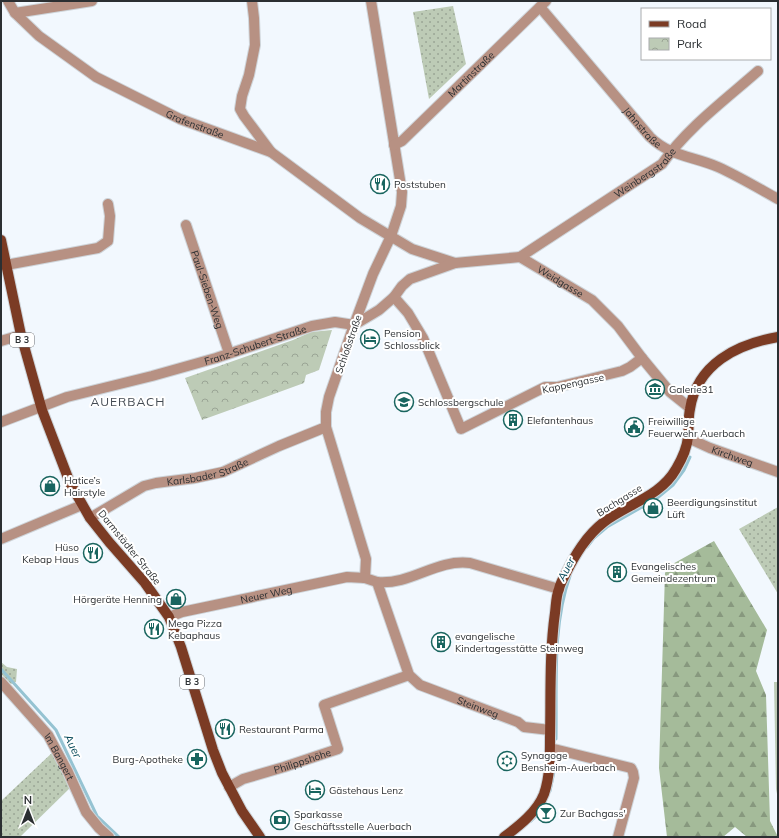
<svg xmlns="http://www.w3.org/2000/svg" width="779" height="838" viewBox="0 0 779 838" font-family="Mulish,sans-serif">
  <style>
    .grass { fill: url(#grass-dots) }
    .forest { fill: url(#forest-firs) }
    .cemetery { fill: url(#cemetery-stones) }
    .park { fill: url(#park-crowns) }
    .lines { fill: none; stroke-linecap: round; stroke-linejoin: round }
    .stream { stroke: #95c3d2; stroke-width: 3 }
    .minor-casing { stroke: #ced4d9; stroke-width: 12 }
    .major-casing { stroke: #ced4d9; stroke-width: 12 }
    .minor { stroke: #b79183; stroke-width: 10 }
    .major { stroke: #7b3b24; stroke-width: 10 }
    .labels { text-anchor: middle; stroke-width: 4; stroke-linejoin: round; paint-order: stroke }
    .shield { fill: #fff; stroke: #6b6d70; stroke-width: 1 }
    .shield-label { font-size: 9px; font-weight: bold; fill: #2b2f32 }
    .street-label { font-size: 10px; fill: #2b2f32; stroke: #fff }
    .poi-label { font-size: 10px; fill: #2b2f32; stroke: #fff; text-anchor: start }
    .water-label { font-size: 11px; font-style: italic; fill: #064959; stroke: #fff }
    .quarter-label { font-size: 12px; letter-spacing: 1px; fill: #434a52; stroke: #fff }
  </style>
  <defs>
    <pattern id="grass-dots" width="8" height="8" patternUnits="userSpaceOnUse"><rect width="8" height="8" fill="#bdcbb6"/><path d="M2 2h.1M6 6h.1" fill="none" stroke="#9aa595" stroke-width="1.8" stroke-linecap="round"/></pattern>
    <pattern id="forest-firs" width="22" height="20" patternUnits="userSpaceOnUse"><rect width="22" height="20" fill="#a5bb9a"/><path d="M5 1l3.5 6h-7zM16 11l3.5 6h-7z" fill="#87987e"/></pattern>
    <pattern id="cemetery-stones" width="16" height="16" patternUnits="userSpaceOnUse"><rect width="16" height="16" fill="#bdcbb6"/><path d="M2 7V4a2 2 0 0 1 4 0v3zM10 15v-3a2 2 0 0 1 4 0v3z" fill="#9aa595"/></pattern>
    <pattern id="park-crowns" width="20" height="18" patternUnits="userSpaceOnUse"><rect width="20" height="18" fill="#bdcbb6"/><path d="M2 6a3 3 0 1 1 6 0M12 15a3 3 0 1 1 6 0" fill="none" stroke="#9aa595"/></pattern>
  </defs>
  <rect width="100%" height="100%" fill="#f2f8fe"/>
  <g class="grass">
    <path d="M 453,6 L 466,64 L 429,99 L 413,12 Z"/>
    <path d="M 778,507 L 778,594 L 739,529 Z"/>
    <path d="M 1,662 L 7,667 L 17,669 L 16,682 L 11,684 L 1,674 Z"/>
    <path d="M 54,751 L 71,787 L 20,837 L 1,837 L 1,801 Z"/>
  </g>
  <path class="forest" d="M 714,541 L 767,630 L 756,671 L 766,695 L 770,821 L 778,837 L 747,837 L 735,827 L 723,837 L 667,837 L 659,768 L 665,573 L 669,566 Z"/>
  <path class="cemetery" d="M 774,682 L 778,682 L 778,799 L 776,789 Z"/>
  <path class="park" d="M 332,330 L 319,370 L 306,375 L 304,383 L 202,420 L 185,378 L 293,340 L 311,332 Z"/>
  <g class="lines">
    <g class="stream">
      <path d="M 587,547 L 594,538 L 607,527 L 656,499 L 673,485 L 684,470 L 690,457"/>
      <path d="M 1,669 L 56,730 L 97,816 L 119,837"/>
      <path d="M 556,739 C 557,686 552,626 570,576"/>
      <path d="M 550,791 L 557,757"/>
      <path d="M 531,821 L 536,816 L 540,810"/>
    </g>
    <defs>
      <g id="minor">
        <path id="s1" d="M 8,1 L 15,13 L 39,36 L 96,77 L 180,119 L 271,152 L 360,218 L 412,249 L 455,263 L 520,257 L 592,300 L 618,326 L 642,358 L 670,392 L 690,408"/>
        <path d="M 252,1 L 254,18 L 255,45 L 249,75 L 242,96 L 240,109 L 244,116 L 271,152"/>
        <path id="s2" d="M 371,1 L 402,192 L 401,206 L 391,236 L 373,274 L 354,325 L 329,397 L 326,412 L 326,427 L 366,559 L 365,578 L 377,582 L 409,675 L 420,685 L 518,722 L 524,727 L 550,730"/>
        <path id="s3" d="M 540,7 L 650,137 C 671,157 693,156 718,167 C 738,176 758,188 778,199"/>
        <path d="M 15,13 L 92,1"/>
        <path id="s4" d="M 394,145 L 402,141 L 546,1"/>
        <path id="s5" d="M 186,225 L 229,353"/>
        <path id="s6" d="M 520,257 L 662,164 C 687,128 725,100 758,71"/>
        <path d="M 6,265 L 98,248 L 108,241 L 110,216 L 108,204"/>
        <path d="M 394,297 L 408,313 L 423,338 L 461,429 L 545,387 L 557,387 L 622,371 L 630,367 L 642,358"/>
        <path d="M 1,341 L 21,335"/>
        <path id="s7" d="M 1,422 L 67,397 L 152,376 L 216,358 L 312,326 L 335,322 L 354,325 L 379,310 L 394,297 L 402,286 L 410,279 L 455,263"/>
        <path id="s8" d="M 688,438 L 710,448 L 778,472"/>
        <path id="s9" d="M 90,518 L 144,486 L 156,483 L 195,478 L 223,472 L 279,446 L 326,427"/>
        <path d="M 1,539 L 82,505"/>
        <path d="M 377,582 C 412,585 435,559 470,563 L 559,589"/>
        <path id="s10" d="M 169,617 L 182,612 L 347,577 L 365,578"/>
        <path id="s11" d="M 1,682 L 48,735 L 68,772 L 86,812 L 99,828 L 109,837"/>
        <path d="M 550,748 L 631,768 L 633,772 L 634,778 L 618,837"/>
        <path id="s12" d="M 229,787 L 243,779 L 284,767 L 338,749 L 324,705 L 409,675"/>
      </g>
      <g id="major">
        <path d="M 1,240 L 21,335 L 42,410 L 70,483 L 90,518 L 109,542 L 145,583 L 169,617 L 181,647 L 204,721 L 213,750 L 222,773 L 242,811 L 260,837"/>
        <path d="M 504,837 C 519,826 537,812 544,794 C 550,777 550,756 550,738 C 551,697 549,655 555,613 C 556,605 556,596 559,589 C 560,584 563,579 565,575 C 575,555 586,536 604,522 C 628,504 661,496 676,469 C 682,459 687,448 688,437 C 689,428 688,418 690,409 C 697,364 737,344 778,337"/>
      </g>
    </defs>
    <use href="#minor" class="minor-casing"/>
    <use href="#major" class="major-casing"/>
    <use href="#minor" class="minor"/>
    <use href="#major" class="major"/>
  </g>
  <defs>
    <symbol id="restaurant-ring" viewBox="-11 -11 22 22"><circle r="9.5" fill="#fff" stroke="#19655f" stroke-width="1.5"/><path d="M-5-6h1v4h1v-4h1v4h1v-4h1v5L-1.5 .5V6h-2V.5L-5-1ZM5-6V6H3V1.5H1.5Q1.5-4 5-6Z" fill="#19655f"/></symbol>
    <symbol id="hotel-ring" viewBox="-11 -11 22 22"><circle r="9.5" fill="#fff" stroke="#19655f" stroke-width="1.5"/><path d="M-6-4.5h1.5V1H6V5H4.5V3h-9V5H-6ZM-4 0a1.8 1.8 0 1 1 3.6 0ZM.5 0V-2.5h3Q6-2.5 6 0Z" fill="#19655f"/></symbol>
    <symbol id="museum-ring" viewBox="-11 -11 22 22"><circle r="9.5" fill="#fff" stroke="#19655f" stroke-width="1.5"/><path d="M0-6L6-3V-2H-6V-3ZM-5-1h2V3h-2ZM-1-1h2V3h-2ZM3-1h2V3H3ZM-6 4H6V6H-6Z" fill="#19655f"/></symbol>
    <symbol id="school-ring" viewBox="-11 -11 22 22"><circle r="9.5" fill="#fff" stroke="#19655f" stroke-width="1.5"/><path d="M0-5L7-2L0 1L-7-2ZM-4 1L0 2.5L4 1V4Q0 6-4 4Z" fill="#19655f"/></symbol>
    <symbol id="building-ring" viewBox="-11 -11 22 22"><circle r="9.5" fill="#fff" stroke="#19655f" stroke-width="1.5"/><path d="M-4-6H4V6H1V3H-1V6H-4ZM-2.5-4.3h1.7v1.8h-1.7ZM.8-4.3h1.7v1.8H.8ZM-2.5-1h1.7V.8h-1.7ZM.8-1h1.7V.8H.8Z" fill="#19655f"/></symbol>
    <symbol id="civic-ring" viewBox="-11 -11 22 22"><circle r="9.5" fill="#fff" stroke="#19655f" stroke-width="1.5"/><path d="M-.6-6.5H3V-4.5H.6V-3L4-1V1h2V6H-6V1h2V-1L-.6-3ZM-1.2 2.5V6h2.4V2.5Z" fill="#19655f"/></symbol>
    <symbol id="shop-ring" viewBox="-11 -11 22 22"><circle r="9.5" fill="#fff" stroke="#19655f" stroke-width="1.5"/><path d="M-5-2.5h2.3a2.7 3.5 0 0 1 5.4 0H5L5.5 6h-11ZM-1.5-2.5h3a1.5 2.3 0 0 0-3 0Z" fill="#19655f"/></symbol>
    <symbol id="pharmacy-ring" viewBox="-11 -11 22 22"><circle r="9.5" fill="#fff" stroke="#19655f" stroke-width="1.5"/><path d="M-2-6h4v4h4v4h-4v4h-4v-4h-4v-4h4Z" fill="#19655f"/></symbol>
    <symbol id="synagogue-ring" viewBox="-11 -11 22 22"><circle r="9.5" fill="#fff" stroke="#19655f" stroke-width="1.5"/><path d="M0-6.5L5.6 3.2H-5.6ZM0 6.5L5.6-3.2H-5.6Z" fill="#19655f"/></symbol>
    <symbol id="bar-ring" viewBox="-11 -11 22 22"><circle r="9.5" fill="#fff" stroke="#19655f" stroke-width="1.5"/><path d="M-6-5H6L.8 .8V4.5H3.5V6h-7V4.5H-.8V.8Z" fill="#19655f"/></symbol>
    <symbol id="bank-ring" viewBox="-11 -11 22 22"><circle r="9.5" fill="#fff" stroke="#19655f" stroke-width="1.5"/><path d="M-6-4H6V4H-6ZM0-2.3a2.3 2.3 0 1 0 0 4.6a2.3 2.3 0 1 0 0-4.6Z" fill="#19655f"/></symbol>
  </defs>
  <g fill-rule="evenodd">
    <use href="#restaurant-ring" x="369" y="173" width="22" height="22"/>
    <use href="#hotel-ring" x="359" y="328" width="22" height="22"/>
    <use href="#museum-ring" x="644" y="378" width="22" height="22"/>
    <use href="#school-ring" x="393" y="391" width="22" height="22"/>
    <use href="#building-ring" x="502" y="409" width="22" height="22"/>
    <use href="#civic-ring" x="623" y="416" width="22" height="22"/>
    <use href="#shop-ring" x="39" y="475" width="22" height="22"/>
    <use href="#shop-ring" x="642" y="497" width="22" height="22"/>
    <use href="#restaurant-ring" x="82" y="542" width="22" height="22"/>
    <use href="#building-ring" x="606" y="561" width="22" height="22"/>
    <use href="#shop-ring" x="165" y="588" width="22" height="22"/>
    <use href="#restaurant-ring" x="143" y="618" width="22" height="22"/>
    <use href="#building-ring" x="430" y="631" width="22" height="22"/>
    <use href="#restaurant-ring" x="214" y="718" width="22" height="22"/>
    <use href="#pharmacy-ring" x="186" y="748" width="22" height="22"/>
    <use href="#synagogue-ring" x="496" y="750" width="22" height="22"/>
    <use href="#hotel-ring" x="304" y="779" width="22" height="22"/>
    <use href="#bar-ring" x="535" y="802" width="22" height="22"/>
    <use href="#bank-ring" x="269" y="809" width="22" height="22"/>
  </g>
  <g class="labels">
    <g class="shield">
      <rect x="10" y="333" width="24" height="14" rx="3"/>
      <rect x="180" y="675" width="24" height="14" rx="3"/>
    </g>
    <g class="shield-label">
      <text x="22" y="343">B 3</text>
      <text x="192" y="685">B 3</text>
    </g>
    <g class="street-label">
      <text dy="4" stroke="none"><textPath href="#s4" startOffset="105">Martinstraße</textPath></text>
      <text dy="4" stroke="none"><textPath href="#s1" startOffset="227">Grafenstraße</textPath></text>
      <text dy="4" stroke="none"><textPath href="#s3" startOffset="158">Jahnstraße</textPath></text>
      <text dy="4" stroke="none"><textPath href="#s6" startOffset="151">Weinbergstraße</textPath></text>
      <text dy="4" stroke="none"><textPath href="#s1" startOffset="637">Weidgasse</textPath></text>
      <text dy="4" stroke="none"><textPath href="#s5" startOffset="68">Paul-Sieben-Weg</textPath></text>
      <text dy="4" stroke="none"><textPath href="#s7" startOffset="266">Franz-Schubert-Straße</textPath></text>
      <text transform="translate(348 344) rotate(-71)" y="4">Schloßstraße</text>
      <text transform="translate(573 383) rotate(-12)" y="4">Kappengasse</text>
      <text dy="4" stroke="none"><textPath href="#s8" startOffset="48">Kirchweg</textPath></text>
      <text dy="4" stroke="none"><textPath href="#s9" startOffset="128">Karlsbader Straße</textPath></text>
      <text transform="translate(619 500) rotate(-32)" y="4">Bachgasse</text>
      <text transform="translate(130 547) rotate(51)" y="4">Darmstädter Straße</text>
      <text dy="4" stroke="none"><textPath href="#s10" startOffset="100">Neuer Weg</textPath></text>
      <text dy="4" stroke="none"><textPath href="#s2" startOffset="787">Steinweg</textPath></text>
      <text dy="4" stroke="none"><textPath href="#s11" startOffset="95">Im Bangert</textPath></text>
      <text dy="4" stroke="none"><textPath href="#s12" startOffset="78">Philippshöhe</textPath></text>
    </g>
    <g class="poi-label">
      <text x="394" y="188">Poststuben</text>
      <text x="384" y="337">Pension<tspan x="384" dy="12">Schlossblick</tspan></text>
      <text x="669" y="393">Galerie31</text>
      <text x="418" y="406">Schlossbergschule</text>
      <text x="527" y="424">Elefantenhaus</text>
      <text x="648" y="425">Freiwillige<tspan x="648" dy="12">Feuerwehr Auerbach</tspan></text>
      <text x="64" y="484">Hatice’s<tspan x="64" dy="12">Hairstyle</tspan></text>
      <text x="667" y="506">Beerdigungsinstitut<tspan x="667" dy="12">Lüft</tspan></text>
      <text x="79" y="551" text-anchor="end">Hüso<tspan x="79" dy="12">Kebap Haus</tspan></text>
      <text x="631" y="570">Evangelisches<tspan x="631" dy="12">Gemeindezentrum</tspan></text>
      <text x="162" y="603" text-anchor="end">Hörgeräte Henning</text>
      <text x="168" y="627">Mega Pizza<tspan x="168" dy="12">Kebaphaus</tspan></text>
      <text x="455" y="640">evangelische<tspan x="455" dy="12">Kindertagesstätte Steinweg</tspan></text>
      <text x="239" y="733">Restaurant Parma</text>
      <text x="521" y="759">Synagoge<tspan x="521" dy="12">Bensheim-Auerbach</tspan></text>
      <text x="183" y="763" text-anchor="end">Burg-Apotheke</text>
      <text x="329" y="794">Gästehaus Lenz</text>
      <text x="560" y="817">Zur Bachgass'</text>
      <text x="294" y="818">Sparkasse<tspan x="294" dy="12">Geschäftsstelle Auerbach</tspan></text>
    </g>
    <g class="water-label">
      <text transform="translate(566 569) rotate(-63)" y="4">Auer</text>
      <text transform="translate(73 746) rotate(64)" y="4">Auer</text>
    </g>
    <g class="quarter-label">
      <text x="128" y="406">AUERBACH</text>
    </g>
  </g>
  <rect width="779" height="838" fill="none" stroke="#2b2f32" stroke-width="4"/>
  <rect x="641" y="8" width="130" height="52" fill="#ffffff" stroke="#aaacad"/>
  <rect x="649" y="21" width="20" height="6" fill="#7b3b24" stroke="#aaacad"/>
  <text x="677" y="28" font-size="12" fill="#2b2f32">Road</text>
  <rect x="649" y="38" width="20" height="12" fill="url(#park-crowns)" stroke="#aaacad"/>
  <text x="677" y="48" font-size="12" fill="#2b2f32">Park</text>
  <g transform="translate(28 810)" stroke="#ffffff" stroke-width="3" paint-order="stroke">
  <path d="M0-3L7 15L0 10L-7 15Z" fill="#2b2f32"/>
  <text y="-6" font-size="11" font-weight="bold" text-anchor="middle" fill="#2b2f32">N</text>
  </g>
</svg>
